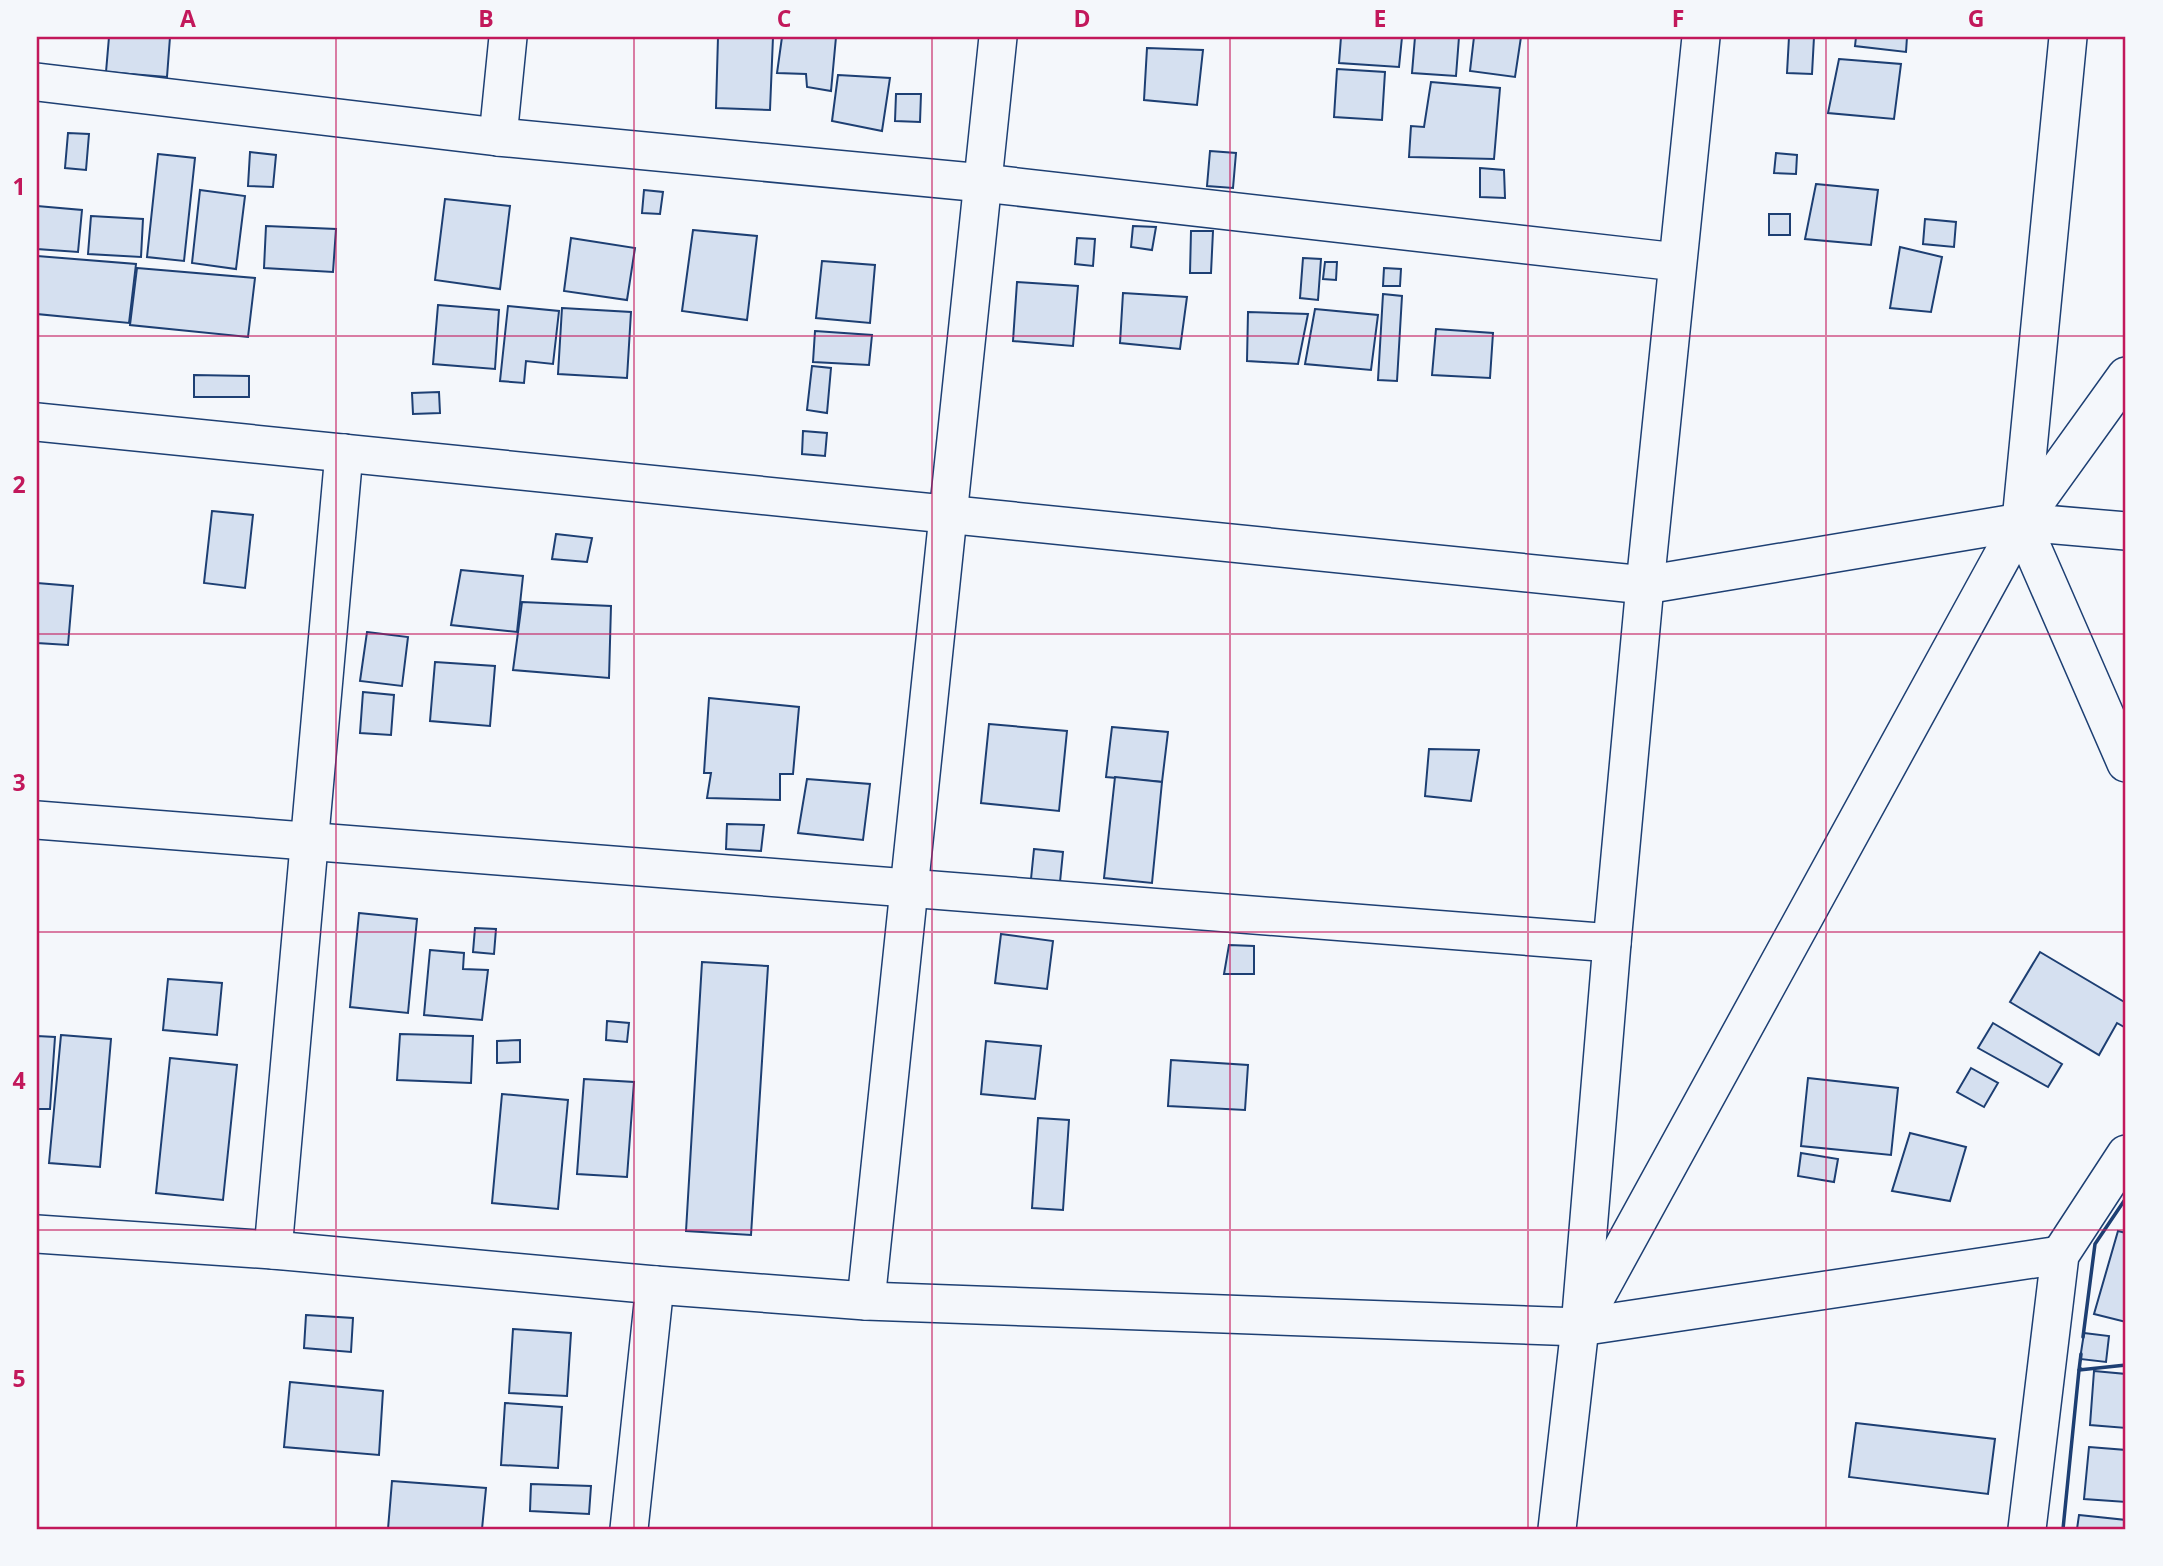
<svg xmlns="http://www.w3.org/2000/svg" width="2163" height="1566" font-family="'Open Sans',sans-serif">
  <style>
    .building { fill: #d5e0f0; stroke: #1d3f73; stroke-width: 2 }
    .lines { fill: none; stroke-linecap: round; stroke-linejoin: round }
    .street-casing { stroke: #1d3f73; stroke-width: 40 }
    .street { stroke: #f4f7fb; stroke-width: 37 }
    .wall { stroke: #1d3f73; stroke-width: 3.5 }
    .grid { fill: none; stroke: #c2185b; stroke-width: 2; stroke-opacity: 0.55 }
    .neatline { fill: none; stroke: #c2185b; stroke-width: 2.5 }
    .grid-label { font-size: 23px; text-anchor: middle; font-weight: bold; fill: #c2185b }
  </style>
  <rect width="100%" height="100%" fill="#f4f7fb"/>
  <g class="building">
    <polygon points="109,37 170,37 167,77 106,72"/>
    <polygon points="718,37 773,37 770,110 716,108"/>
    <polygon points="782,37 836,37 831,91 807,87 806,74 777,73"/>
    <polygon points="1341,37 1402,37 1399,67 1339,63"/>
    <polygon points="1415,37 1459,37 1456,76 1412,73"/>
    <polygon points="1474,37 1521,37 1515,77 1470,71"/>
    <polygon points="1789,37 1814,37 1812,74 1787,73"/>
    <polygon points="1856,37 1907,37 1906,52 1855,46"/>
    <polygon points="1147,48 1203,50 1197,105 1144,100"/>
    <polygon points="1839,59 1901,64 1894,119 1828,113"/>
    <polygon points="1337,69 1385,72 1382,120 1334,117"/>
    <polygon points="838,75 890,78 882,131 832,121"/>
    <polygon points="1431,82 1500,88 1494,159 1409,157 1411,126 1424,127"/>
    <polygon points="896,94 921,94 920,122 895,121"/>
    <polygon points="68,133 89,134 86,170 65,168"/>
    <polygon points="1210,151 1236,153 1233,188 1207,186"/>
    <polygon points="250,152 276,155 273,187 248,186"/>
    <polygon points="1776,153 1797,155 1796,174 1774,173"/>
    <polygon points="158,154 195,158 184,261 147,257"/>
    <polygon points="1480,168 1504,170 1505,198 1480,197"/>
    <polygon points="1816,184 1878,190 1871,245 1805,239"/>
    <polygon points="200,190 245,196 236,269 192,263"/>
    <polygon points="644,190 663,192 660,214 642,213"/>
    <polygon points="445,199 510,206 500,289 435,280"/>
    <polygon points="37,206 82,210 78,252 37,249"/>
    <rect x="1769" y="214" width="21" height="21"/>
    <polygon points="91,216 143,219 141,257 88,254"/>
    <polygon points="1925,219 1956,222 1954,247 1923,244"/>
    <polygon points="266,226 336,229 333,272 264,268"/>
    <polygon points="1133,226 1156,227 1152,250 1131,247"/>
    <polygon points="693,230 757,236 747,320 682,311"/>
    <polygon points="1191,231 1213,231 1211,273 1190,273"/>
    <polygon points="571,238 635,248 627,300 564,291"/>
    <polygon points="1077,238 1095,239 1093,266 1075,264"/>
    <polygon points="1900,247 1942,257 1931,312 1890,308"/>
    <polygon points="37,256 136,264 129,323 37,314"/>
    <polygon points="1303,258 1321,259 1318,300 1300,298"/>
    <polygon points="822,261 875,265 870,323 816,318"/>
    <polygon points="1325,262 1337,262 1336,280 1323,279"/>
    <polygon points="137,268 255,278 248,337 130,325"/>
    <polygon points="1384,268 1401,269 1400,286 1383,286"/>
    <polygon points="1017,282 1078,286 1073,346 1013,341"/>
    <polygon points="1123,293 1187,297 1180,349 1120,343"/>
    <polygon points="1383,294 1402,296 1397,381 1378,380"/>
    <polygon points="438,305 499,310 495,369 433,364"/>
    <polygon points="508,306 559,311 553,364 526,361 524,383 500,381"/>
    <polygon points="562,308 631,312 627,378 558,374"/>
    <polygon points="1315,309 1378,315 1371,370 1305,364"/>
    <polygon points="1248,312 1308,314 1298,364 1247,361"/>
    <polygon points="1436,329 1493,333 1490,378 1432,375"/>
    <polygon points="815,331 872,335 869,365 813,362"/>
    <polygon points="812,366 831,368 827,413 807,410"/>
    <polygon points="194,375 249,376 249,397 194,397"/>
    <polygon points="439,392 440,413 413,414 412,393"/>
    <polygon points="803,431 827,433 825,456 802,454"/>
    <polygon points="212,511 253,515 245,588 204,583"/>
    <polygon points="556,534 592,538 587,562 552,559"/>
    <polygon points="461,570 523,576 517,632 451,625"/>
    <polygon points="37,583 73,586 68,645 37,643"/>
    <polygon points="522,602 611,606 609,678 513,670"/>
    <polygon points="367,632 408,637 402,686 360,681"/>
    <polygon points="435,662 495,666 490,726 430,721"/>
    <polygon points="363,692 394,695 391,735 360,733"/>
    <polygon points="709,698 799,707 793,774 780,774 780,800 707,798 711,773 704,773"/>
    <polygon points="989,724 1067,731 1059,811 981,803"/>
    <polygon points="1112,727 1168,732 1162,782 1106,777"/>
    <polygon points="1429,749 1479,750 1471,801 1425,796"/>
    <polygon points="1115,777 1162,782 1152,883 1104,878"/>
    <polygon points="807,779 870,784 863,840 798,833"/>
    <polygon points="727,824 764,825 761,851 726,849"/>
    <polygon points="1034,849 1063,852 1060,882 1031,879"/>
    <polygon points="359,913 417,919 408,1013 350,1007"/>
    <polygon points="475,928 496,929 494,954 473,952"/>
    <polygon points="1001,934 1053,941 1047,989 995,983"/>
    <polygon points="1229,945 1254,946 1254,974 1224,974"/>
    <polygon points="430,950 464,953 463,969 488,970 482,1020 424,1015"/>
    <polygon points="2040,952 2126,1003 2126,1028 2117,1023 2099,1055 2010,1002"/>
    <polygon points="702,962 768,966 751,1235 686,1231"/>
    <polygon points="168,979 222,983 217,1035 163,1030"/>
    <polygon points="607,1021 629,1023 627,1042 606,1040"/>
    <polygon points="1993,1023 2062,1064 2048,1087 1978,1048"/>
    <polygon points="400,1034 473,1036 471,1083 397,1080"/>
    <polygon points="61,1035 111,1039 100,1167 49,1163"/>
    <polygon points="37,1036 55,1037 50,1109 37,1109"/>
    <polygon points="520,1040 520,1062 497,1063 497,1041"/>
    <polygon points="986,1041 1041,1046 1035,1099 981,1094"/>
    <polygon points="170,1058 237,1065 223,1200 156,1193"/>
    <polygon points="1171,1060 1248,1065 1245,1110 1168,1106"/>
    <polygon points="1971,1068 1998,1083 1984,1107 1957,1092"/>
    <polygon points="1808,1078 1898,1088 1891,1155 1801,1146"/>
    <polygon points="584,1079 634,1082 627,1177 577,1174"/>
    <polygon points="502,1094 568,1100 558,1209 492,1203"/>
    <polygon points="1038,1118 1069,1120 1063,1210 1032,1208"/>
    <polygon points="1910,1133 1966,1147 1950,1201 1892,1191"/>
    <polygon points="1801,1153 1838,1159 1834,1182 1798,1176"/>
    <polygon points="2118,1231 2126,1233 2126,1322 2094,1314"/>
    <polygon points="306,1315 353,1318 351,1352 304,1348"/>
    <polygon points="513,1329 571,1333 567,1396 509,1393"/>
    <polygon points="2084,1333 2109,1336 2106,1362 2080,1359"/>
    <polygon points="2094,1371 2126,1374 2126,1428 2090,1425"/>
    <polygon points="290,1382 383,1391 379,1455 284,1447"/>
    <polygon points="505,1403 562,1407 558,1468 501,1465"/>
    <polygon points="1856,1423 1995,1439 1988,1494 1849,1477"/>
    <polygon points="2089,1447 2126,1450 2126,1502 2084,1499"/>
    <polygon points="392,1481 486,1488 482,1529 388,1529"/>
    <polygon points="531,1484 591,1486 589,1514 530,1511"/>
    <polygon points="2079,1515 2126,1520 2126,1529 2077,1529"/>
  </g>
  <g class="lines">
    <defs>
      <g id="street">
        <polyline points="37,82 498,137 983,183 1677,262"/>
        <polyline points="498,137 508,37"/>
        <polyline points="37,422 1645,585 2021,522 2126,763"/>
        <polyline points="2021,521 2068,37"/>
        <polyline points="2021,522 2126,531"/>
        <polyline points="37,820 1612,943"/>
        <polyline points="37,1234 273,1250 655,1285 866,1301 1580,1327 2060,1255"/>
        <polyline points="273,1250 344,453"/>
        <polyline points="866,1301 998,37"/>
        <polyline points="1586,1315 2021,522 2126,376"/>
        <polyline points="629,1529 655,1285"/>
        <polyline points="1557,1529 1580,1327 1612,943 1645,585 1701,37"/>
        <polyline points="2027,1529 2060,1255 2126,1154"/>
      </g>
    </defs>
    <use href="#street" class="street-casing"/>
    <use href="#street" class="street"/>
    <g class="wall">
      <polyline points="2083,1337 2095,1244 2126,1198"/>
      <polyline points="2081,1354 2079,1370 2126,1365"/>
      <polyline points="2063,1529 2079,1370 2081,1369"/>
    </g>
  </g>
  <path class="grid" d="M336,37V1529M634,37V1529M932,37V1529M1230,37V1529M1528,37V1529M1826,37V1529M37,336H2126M37,634H2126M37,932H2126M37,1230H2126"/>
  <rect width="2163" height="1566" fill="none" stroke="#f4f7fb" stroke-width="77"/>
  <rect x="38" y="38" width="2086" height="1490" class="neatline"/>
  <g class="grid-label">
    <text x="188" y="27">A</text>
    <text x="486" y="27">B</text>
    <text x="784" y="27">C</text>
    <text x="1082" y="27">D</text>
    <text x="1380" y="27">E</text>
    <text x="1678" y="27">F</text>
    <text x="1976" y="27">G</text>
    <text x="19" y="195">1</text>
    <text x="19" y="493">2</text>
    <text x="19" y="791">3</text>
    <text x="19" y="1089">4</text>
    <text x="19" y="1387">5</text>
  </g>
</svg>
